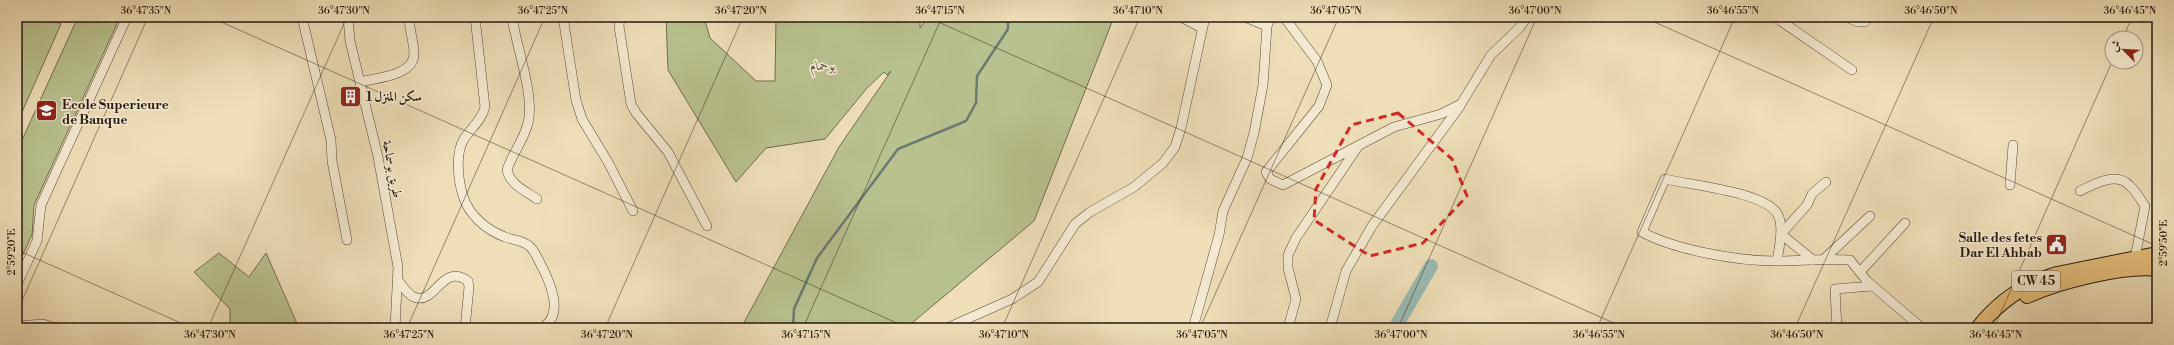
<svg xmlns="http://www.w3.org/2000/svg" width="2174" height="345" font-family="'Libre Bodoni',Amiri,serif">
  <style>
    .green { fill: #b8c28f; stroke: #6f6e4e }
    .lines { fill: none; stroke-linecap: round; stroke-linejoin: round }
    .stream { stroke: #6c7b72; stroke-width: 2.5 }
    .river { stroke: #9abcb4; stroke-width: 14 }
    .minor-casing { stroke: #584a38; stroke-width: 10 }
    .primary-casing { stroke: #26190e; stroke-width: 16 }
    .minor { stroke: #f4ead1; stroke-width: 9 }
    .primary { stroke: #e7c07c; stroke-width: 14 }
    .marked { fill: none; stroke: #d62828; stroke-width: 3; stroke-dasharray: 8 5; stroke-linejoin: round }
    .ticks { fill: none; stroke: #26190e; stroke-width: 1; stroke-opacity: 0.45 }
    .labels { text-anchor: middle; stroke-width: 3.5; stroke-linejoin: round; paint-order: stroke }
    .shield { fill: #f4ead1; stroke: #645848; stroke-width: 1 }
    .shield-label { font-size: 12px; font-weight: bold; fill: #26190e }
    .park-label { font-size: 13px; font-style: italic; fill: #524c35; stroke: #f4ead1 }
    .poi-label { font-size: 13px; font-weight: bold; fill: #26190e; stroke: #f4ead1; text-anchor: start }
    .street-label { font-size: 13px; fill: #26190e; stroke: #f4ead1 }
    .neatline { fill: none; stroke: #26190e; stroke-width: 1.5 }
    .ticks-label { font-size: 10px; text-anchor: middle; fill: #26190e }
  </style>
  <rect width="100%" height="100%" fill="#eedfb8"/>
  <filter id="stains"><feTurbulence type="fractalNoise" baseFrequency=".005" numOctaves="4"/><feColorMatrix values="0 0 0 0 .2 0 0 0 0 .09 0 0 0 0 .02 0 0 0 .5 -.17"/></filter>
  <radialGradient id="worn" r=".72"><stop offset=".6" stop-color="#630" stop-opacity="0"/><stop offset="1" stop-color="#630" stop-opacity=".3"/></radialGradient>
  <g class="green">
    <polygon points="17,17 45,17 61,24 18,121"/>
    <polygon points="78,17 120,17 34,205 32,235 17,267 17,151"/>
    <polygon points="666,17 704,17 710,38 756,81 775,81 776,17 920,17 920,28 928,17 1114,17 1034,221 906,328 741,328 839,147 891,71 887,75 884,72 867,88 825,139 766,148 736,182 668,70"/>
    <polygon points="219,253 249,277 266,253 299,328 230,328 230,309 194,272"/>
  </g>
  <g class="lines">
    <polyline class="stream" points="793,328 794,309 817,258 898,149 966,121 976,103 977,76 1008,29 1008,17"/>
    <polyline class="river" points="1395,328 1431,266"/>
    <defs>
      <g id="minor">
        <polyline points="302,17 331,140 332,161 347,240"/>
        <polyline points="348,17 350,41 378,157 398,267 395,328"/>
        <path d="M475,17L485,107C482,120 471,128 464,139C455,153 458,180 463,196C469,215 486,230 505,237C512,240 521,240 528,245C534,249 538,259 541,265C550,282 565,315 542,328"/>
        <path d="M512,17C516,46 535,96 528,123C524,140 512,154 507,170C510,185 526,191 537,199"/>
        <polyline points="563,17 576,100 582,119 608,162 633,211"/>
        <polyline points="620,17 619,26 631,104 636,113 668,152 707,226"/>
        <polyline points="1181,17 1202,28"/>
        <polyline points="1245,17 1267,26"/>
        <polyline points="1284,17 1317,61 1327,85 1319,106 1266,172 1270,179 1283,185 1394,127 1441,114 1461,104 1491,55 1520,27 1527,17"/>
        <polyline points="1775,17 1852,70"/>
        <polyline points="1846,17 1858,22 1865,22 1867,17"/>
        <path d="M360,82C375,78 414,76 414,54C414,42 409,29 409,17"/>
        <polyline points="2010,185 2013,145"/>
        <path d="M2080,191C2094,184 2116,171 2130,186C2136,191 2140,199 2145,206L2135,258"/>
        <polyline points="1824,259 1870,216"/>
        <polyline points="1813,260 1781,234 1807,205 1812,194 1826,182"/>
        <path d="M1777,261C1779,248 1784,227 1778,215C1767,192 1690,185 1665,179L1642,232C1675,250 1738,261 1776,261C1801,261 1826,258 1850,260L1867,281L1922,328"/>
        <polyline points="1860,272 1905,223"/>
        <path d="M397,279C402,285 409,297 417,298C436,302 443,263 468,281L469,287L465,328"/>
        <polyline points="17,284 37,241 41,205 127,17"/>
        <polyline points="17,326 43,324 56,328"/>
        <polyline points="947,328 1012,299 1038,282 1075,224 1090,212 1134,187 1163,163 1175,147 1181,128 1205,17"/>
        <polyline points="1193,328 1219,235 1223,211 1247,158 1254,133 1263,85 1267,26 1271,17"/>
        <polyline points="1288,328 1296,299 1288,268 1288,255 1296,238 1357,148"/>
        <polyline points="1330,328 1346,271 1372,226 1460,106"/>
        <polyline points="1837,328 1835,289 1872,286"/>
      </g>
      <g id="primary">
        <path d="M2027,296C2058,282 2123,265 2157,269"/>
        <path d="M1978,328C1999,301 2024,284 2057,274L2157,254"/>
      </g>
    </defs>
    <use href="#minor" class="minor-casing"/>
    <use href="#primary" class="primary-casing"/>
    <use href="#minor" class="minor"/>
    <use href="#primary" class="primary"/>
  </g>
  <path class="marked" d="M1398,113L1452,159L1467,196L1423,243L1370,256L1314,220L1316,189L1351,125Z"/>
  <path class="ticks" d="M210,17L908,328M927,17L1625,328M1643,17L2157,246M2123,38L2132,17M17,250L192,328M17,312L148,17M208,328L347,17M407,328L545,17M605,328L743,17M803,328L942,17M1002,328L1140,17M1200,328L1339,17M1398,328L1537,17M1597,328L1735,17M1795,328L1934,17M1994,328L2112,62"/>
  <defs>
    <symbol id="building-square" viewBox="-11 -11 22 22"><rect x="-9" y="-9" width="18" height="18" rx="4" fill="#8f2418" stroke="#f4ead1"/><path d="M-4-6H4V6H1V3H-1V6H-4ZM-2.5-4.3h1.7v1.8h-1.7ZM.8-4.3h1.7v1.8H.8ZM-2.5-1h1.7V.8h-1.7ZM.8-1h1.7V.8H.8Z" fill="#fff"/></symbol>
    <symbol id="university-square" viewBox="-11 -11 22 22"><rect x="-9" y="-9" width="18" height="18" rx="4" fill="#8f2418" stroke="#f4ead1"/><path d="M0-5L7-2L0 1L-7-2ZM-4 1L0 2.5L4 1V4Q0 6-4 4Z" fill="#fff"/></symbol>
    <symbol id="civic-square" viewBox="-11 -11 22 22"><rect x="-9" y="-9" width="18" height="18" rx="4" fill="#8f2418" stroke="#f4ead1"/><path d="M-.6-6.5H3V-4.5H.6V-3L4-1V1h2V6H-6V1h2V-1L-.6-3ZM-1.2 2.5V6h2.4V2.5Z" fill="#fff"/></symbol>
  </defs>
  <g fill-rule="evenodd">
    <use href="#building-square" x="338" y="84" width="25" height="25"/>
    <use href="#university-square" x="34" y="98" width="25" height="25"/>
    <use href="#civic-square" x="2044" y="232" width="25" height="25"/>
  </g>
  <g class="labels">
    <rect class="shield" x="2012" y="271" width="48" height="20" rx="3"/>
    <g class="shield-label">
      <text x="2036" y="285">CW 45</text>
    </g>
    <g class="park-label">
      <text x="823" y="70">بوحمام</text>
    </g>
    <g class="poi-label">
      <text x="366" y="101">سكن المنزل 1</text>
      <text x="62" y="109">Ecole Superieure<tspan x="62" dy="15">de Banque</tspan></text>
      <text x="2042" y="242" text-anchor="end">Salle des fetes<tspan x="2042" dy="15">Dar El Ahbab</tspan></text>
    </g>
    <g class="street-label">
      <text transform="translate(393 169) rotate(79)" y="5">طريق بوسماحة</text>
    </g>
  </g>
  <rect width="2174" height="345" fill="none" stroke="#eedfb8" stroke-width="44"/>
  <g transform="translate(2124 50) rotate(294)"><circle r="19" fill="#f4ead1" stroke="#a29683"/>
  <path d="M0-3L7 15L0 10L-7 15Z" fill="#8f2418"/>
  <text y="-6" font-size="11" font-weight="bold" text-anchor="middle" fill="#26190e">ش</text>
  </g>
  <rect x="22" y="22" width="2130" height="301" class="neatline"/>
  <g class="ticks-label">
    <text x="146" y="14">36°47'35"N</text>
    <text x="344" y="14">36°47'30"N</text>
    <text x="543" y="14">36°47'25"N</text>
    <text x="741" y="14">36°47'20"N</text>
    <text x="940" y="14">36°47'15"N</text>
    <text x="1138" y="14">36°47'10"N</text>
    <text x="1336" y="14">36°47'05"N</text>
    <text x="1535" y="14">36°47'00"N</text>
    <text x="1733" y="14">36°46'55"N</text>
    <text x="1931" y="14">36°46'50"N</text>
    <text x="2130" y="14">36°46'45"N</text>
    <text transform="translate(2163 243) rotate(-90)" y="4">2°59'50"E</text>
    <text transform="translate(11 252) rotate(-90)" y="4">2°59'20"E</text>
    <text x="210" y="338">36°47'30"N</text>
    <text x="409" y="338">36°47'25"N</text>
    <text x="607" y="338">36°47'20"N</text>
    <text x="806" y="338">36°47'15"N</text>
    <text x="1004" y="338">36°47'10"N</text>
    <text x="1202" y="338">36°47'05"N</text>
    <text x="1401" y="338">36°47'00"N</text>
    <text x="1599" y="338">36°46'55"N</text>
    <text x="1797" y="338">36°46'50"N</text>
    <text x="1996" y="338">36°46'45"N</text>
  </g>
  <rect width="100%" height="100%" filter="url(#stains)"/>
  <rect width="100%" height="100%" fill="url(#worn)"/>
</svg>
